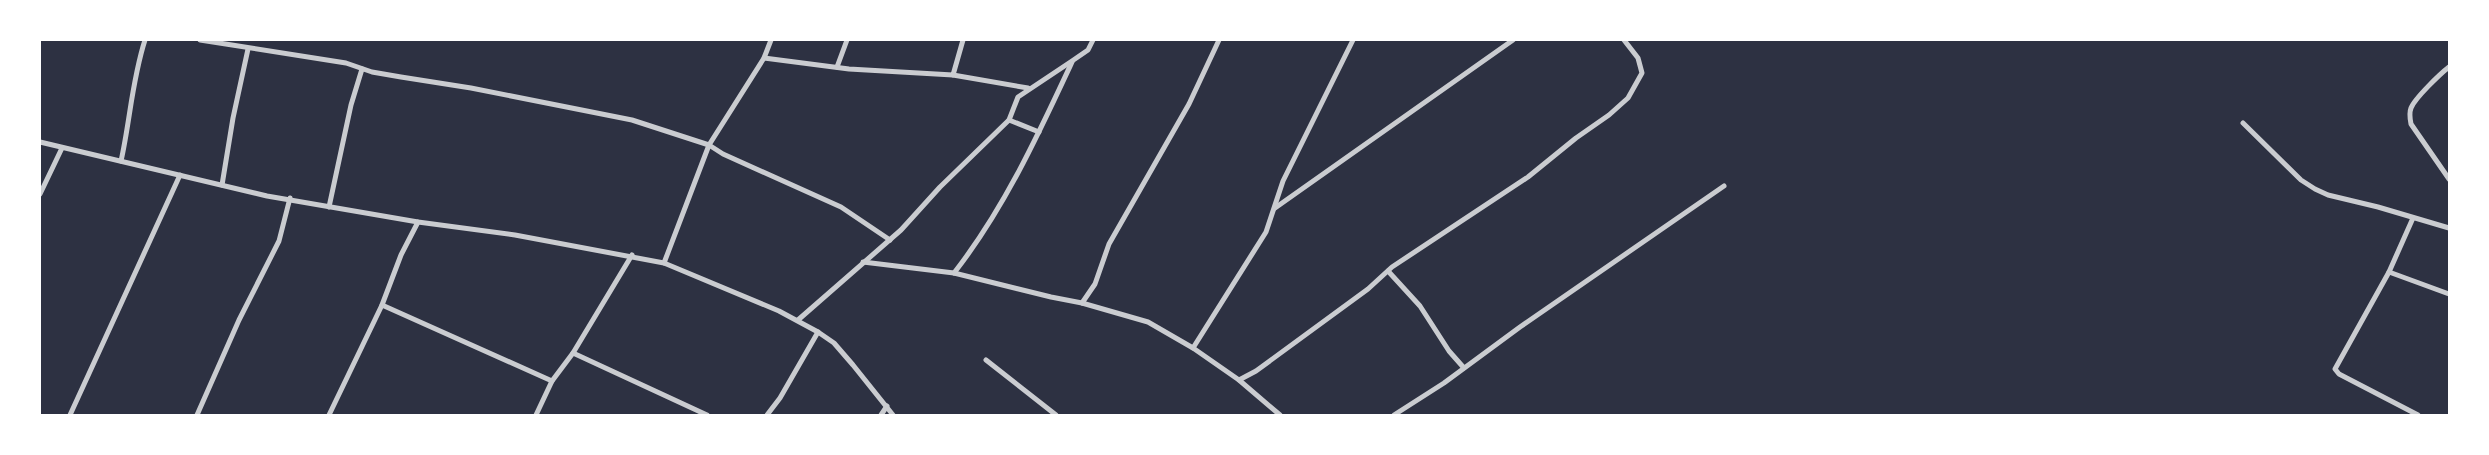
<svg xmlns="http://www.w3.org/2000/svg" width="2489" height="455" font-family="'Exo 2',sans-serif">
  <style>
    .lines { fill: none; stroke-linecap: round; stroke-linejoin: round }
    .minor { stroke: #caccd0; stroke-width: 5 }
  </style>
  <rect width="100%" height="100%" fill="#2d3142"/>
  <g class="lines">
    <g class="minor">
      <polyline points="200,40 346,63 372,72 401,77 471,88 632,120 709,145 723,154 841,207 890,240"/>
      <polyline points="764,58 849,69 953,75 963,40"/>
      <polyline points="837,67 847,40"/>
      <path d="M2449,67C2440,74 2415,98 2411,108C2409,113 2410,119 2411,124L2449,179"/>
      <polyline points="953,75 1028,88"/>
      <polyline points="1009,120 1039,132"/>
      <polyline points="2243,123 2301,180 2315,189 2328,195 2378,207 2449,228"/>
      <polyline points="40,142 267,196 418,222 515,235 664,263 779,311 818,332 834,343 853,365 893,415"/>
      <path d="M121,161C130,121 132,80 145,40"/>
      <polyline points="222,185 233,118 248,49"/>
      <polyline points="40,194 62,148"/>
      <polyline points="329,207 351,105 362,69"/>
      <polyline points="1275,208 1513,40"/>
      <polyline points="2413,218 2389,272 2335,369 2339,374 2418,415"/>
      <polyline points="863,262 954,273 1051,297 1082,303 1148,322 1193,348 1266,232 1283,181 1353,40"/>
      <polyline points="664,263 709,145 764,58 771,40"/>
      <polyline points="1388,271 1420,306 1449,351 1464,368"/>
      <polyline points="2389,272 2449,294"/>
      <path d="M954,273C1004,209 1038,135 1072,62"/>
      <polyline points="1082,303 1095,284 1109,244 1189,104 1219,40"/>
      <polyline points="382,305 552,381"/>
      <polyline points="798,320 901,230 940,187 1009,120 1018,97 1072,61 1088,50 1093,40"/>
      <polyline points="1193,348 1239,380 1256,371 1368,289 1392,267 1528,177 1576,138 1609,115 1628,98 1642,73 1638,58 1624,40"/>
      <polyline points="573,353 707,415"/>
      <polyline points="986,360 1056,415"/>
      <polyline points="1239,380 1280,415"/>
      <polyline points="70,415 180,175"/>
      <polyline points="197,415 239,320 279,241 290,198"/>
      <polyline points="329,415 382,305 401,255 418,222"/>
      <polyline points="536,415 552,381 573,353 632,255"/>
      <polyline points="767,415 780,398 818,332"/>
      <polyline points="881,415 887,406"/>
      <polyline points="1394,415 1444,383 1520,327 1724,186"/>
    </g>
  </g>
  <rect width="2489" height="455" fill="none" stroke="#ffffff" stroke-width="82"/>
</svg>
